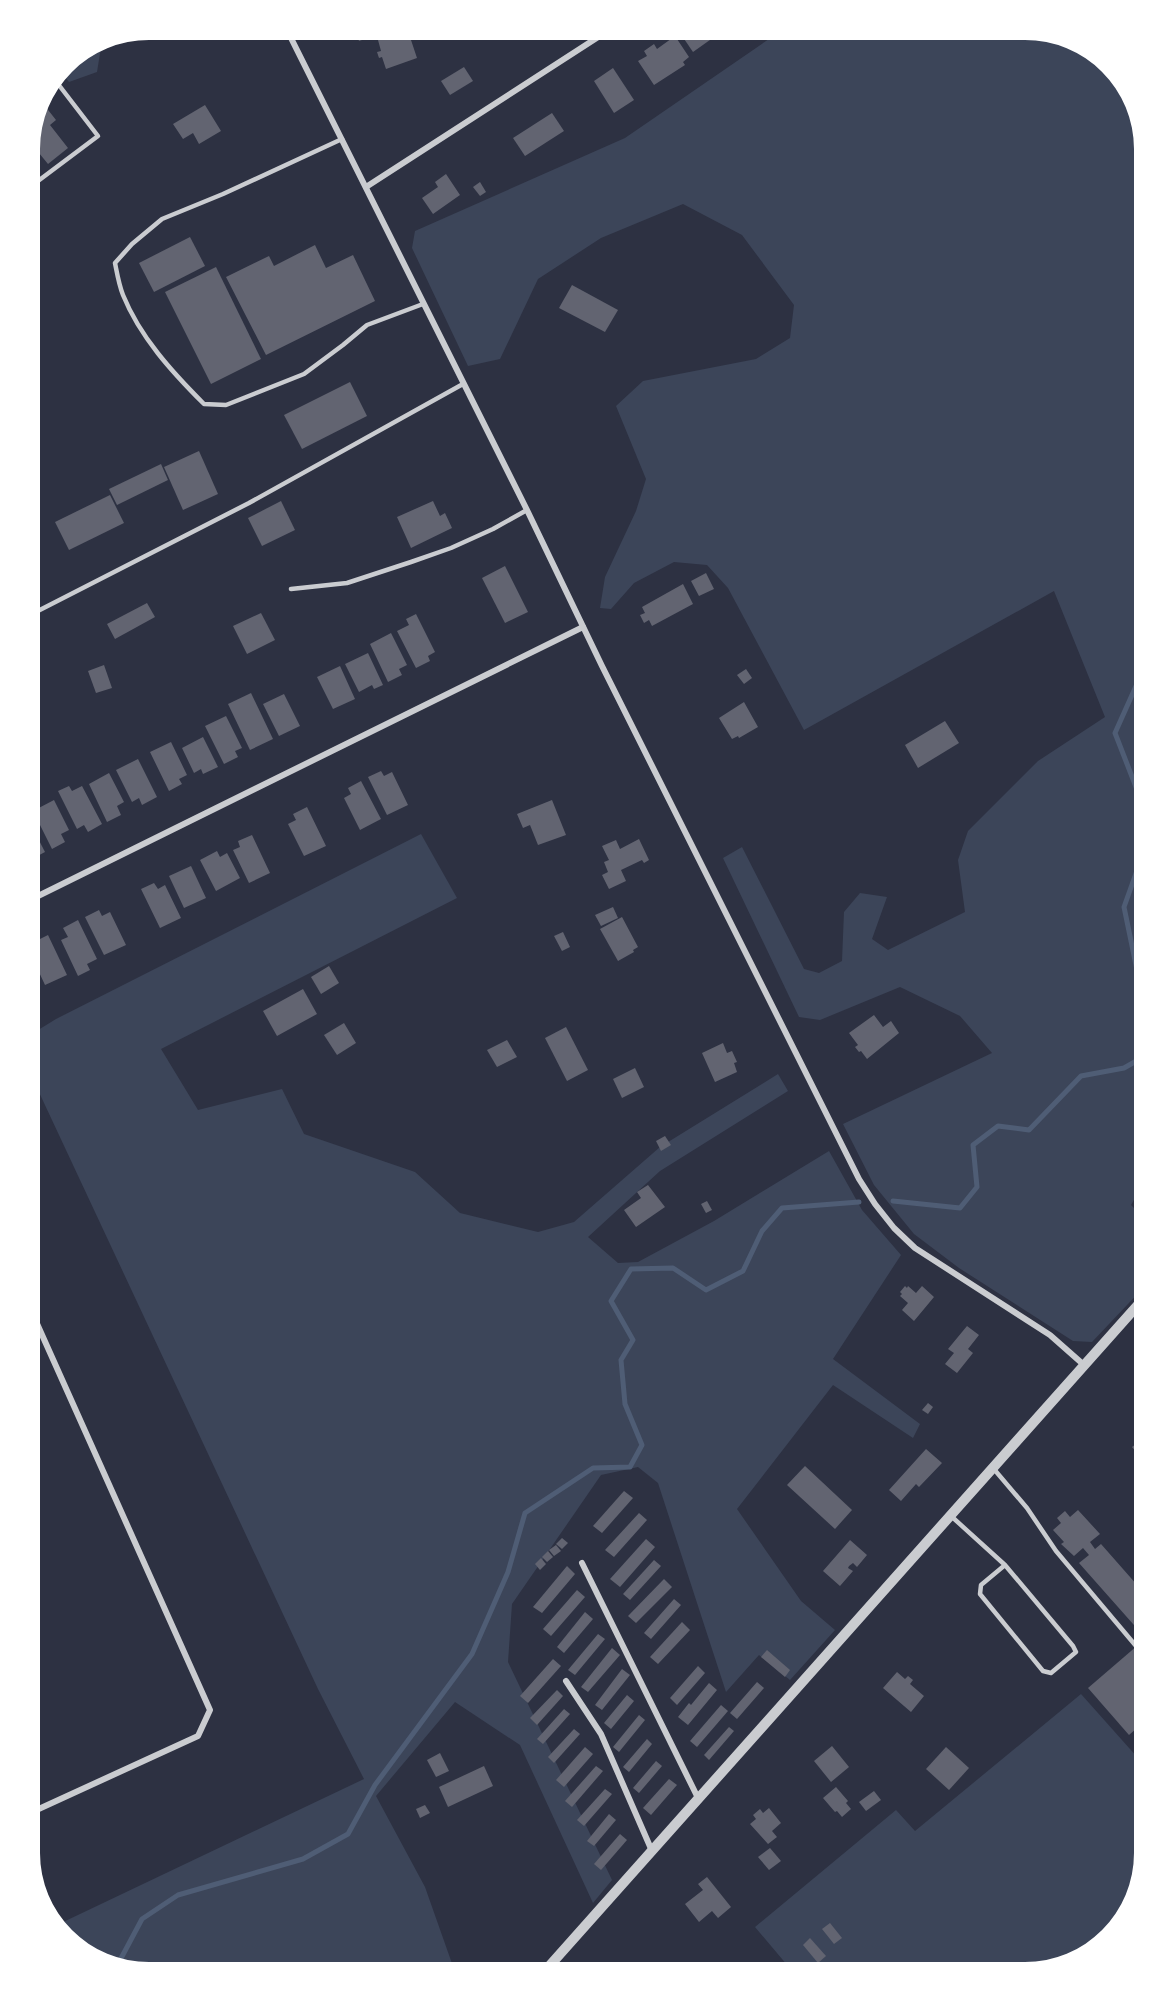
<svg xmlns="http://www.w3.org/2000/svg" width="1175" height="2002" font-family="'Fira Sans',sans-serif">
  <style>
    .green { fill: #3c4559 }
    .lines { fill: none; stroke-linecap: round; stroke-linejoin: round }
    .stream { stroke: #4f5d75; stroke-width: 5 }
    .building { fill: #626471 }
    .service { stroke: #caccd0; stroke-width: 4.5 }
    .minor { stroke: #caccd0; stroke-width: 6 }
    .tertiary { stroke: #caccd0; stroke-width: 10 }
  </style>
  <rect width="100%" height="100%" fill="#2d3142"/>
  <g class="green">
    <polygon points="782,30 1033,30 1092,50 1133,97 1145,150 1145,1181 1131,1205 1145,1219 1145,1286 1092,1342 1073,1341 959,1268 914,1234 874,1185 843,1124 992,1053 960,1016 900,987 820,1020 799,1017 723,858 742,847 804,969 819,973 842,961 844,912 860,893 887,897 872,939 888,950 965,912 958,860 968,831 1038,761 1105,717 1054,591 804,730 728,588 707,565 674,562 634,583 611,609 600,608 605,577 636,511 646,479 616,406 643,381 756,359 790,338 794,305 742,235 683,204 601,238 538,279 500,359 468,366 412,248 415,231 625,138"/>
    <polygon points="102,41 97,72 69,82 61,72 65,65"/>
    <polygon points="421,834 457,898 161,1049 198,1110 282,1089 304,1134 415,1172 460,1213 538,1232 574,1222 660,1147 778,1074 788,1091 660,1171 588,1237 618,1263 638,1262 714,1221 829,1151 862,1210 901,1255 833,1359 920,1424 913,1438 833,1385 737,1509 801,1601 835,1630 790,1680 759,1655 726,1692 658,1483 638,1467 601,1475 512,1604 508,1662 612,1880 593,1903 520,1745 455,1702 376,1796 425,1887 455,1972 142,1972 84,1952 59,1924 364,1779 318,1689 30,1073 30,1035 56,1019"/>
    <polygon points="1081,1694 1138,1758 1145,1752 1145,1852 1125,1918 1078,1960 1025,1972 793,1972 755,1927 896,1810 915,1831"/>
  </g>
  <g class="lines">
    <g class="stream">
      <polyline points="1145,1009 1124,907 1139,865 1143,805 1115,733 1145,666"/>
      <polyline points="893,1201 960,1208 977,1187 973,1145 998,1126 1029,1130 1081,1076 1124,1068 1145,1056"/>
      <polyline points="118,1964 142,1919 178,1895 303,1859 348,1834 375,1785 472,1654 508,1572 525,1513 593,1468 630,1467 642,1445 625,1404 621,1360 633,1340 611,1301 631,1269 673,1268 706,1290 743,1271 762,1231 782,1208 859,1202"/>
    </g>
  </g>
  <g class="building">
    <polygon points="355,30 389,30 389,31 359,41"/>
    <polygon points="678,30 724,30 693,52"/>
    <polygon points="408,31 417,58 386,69 382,57 379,58 377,52 381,51 378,40"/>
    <polygon points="675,36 689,57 683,62 685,65 654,85 638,61 647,56 644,51 654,44 657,49"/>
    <polygon points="464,67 473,81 450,95 441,81"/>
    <polygon points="613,68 634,100 614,113 594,81"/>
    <polygon points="41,101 56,120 50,125 68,148 48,164 30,142"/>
    <polygon points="205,105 221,131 199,144 193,133 183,139 173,124"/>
    <polygon points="552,113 564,131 525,156 513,138"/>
    <polygon points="446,174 460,195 433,214 422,198 438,187 435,182"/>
    <polygon points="480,182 486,192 480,196 473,187"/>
    <polygon points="190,237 205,266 154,292 139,263"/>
    <polygon points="315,245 326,268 353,255 375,301 266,355 226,277 269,256 274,266"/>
    <polygon points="216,267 261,359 211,384 165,292"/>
    <polygon points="572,285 618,310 605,332 559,308"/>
    <polygon points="350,382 367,416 302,449 284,415"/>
    <polygon points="199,451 218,494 183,510 164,467"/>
    <polygon points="161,464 168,480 117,505 109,489"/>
    <polygon points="110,495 124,523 69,550 55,522"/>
    <polygon points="281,501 295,530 262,546 248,518"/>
    <polygon points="433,501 440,516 445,513 452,528 411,548 397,517"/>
    <polygon points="505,566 528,612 505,623 482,578"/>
    <polygon points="706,573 714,589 699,596 691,581"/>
    <polygon points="683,584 693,604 652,626 649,620 644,623 640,615 645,613 642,607"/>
    <polygon points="147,603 155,617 115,639 107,624"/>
    <polygon points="261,613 275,640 247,654 233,626"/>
    <polygon points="416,614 435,652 428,656 430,661 416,668 397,631 409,625 406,619"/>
    <polygon points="391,633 407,665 399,669 402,675 388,682 370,644"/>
    <polygon points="368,653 383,685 374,689 372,685 359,692 345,664"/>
    <polygon points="104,665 112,688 96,693 88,671"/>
    <polygon points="340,666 355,699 333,709 317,677"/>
    <polygon points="746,669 752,678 744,684 737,675"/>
    <polygon points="251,693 273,739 250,750 228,704"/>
    <polygon points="284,694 300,726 279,736 263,704"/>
    <polygon points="744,702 758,727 739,738 738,736 732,739 719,718"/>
    <polygon points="226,716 242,748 235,751 238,757 224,764 205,726"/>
    <polygon points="945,721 959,743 918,768 905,745"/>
    <polygon points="203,737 218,767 203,774 201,769 194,773 182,748"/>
    <polygon points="171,742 187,775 179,779 182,784 169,791 150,752"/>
    <polygon points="138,759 157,797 142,805 139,798 132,802 116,770"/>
    <polygon points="381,771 384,776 392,772 408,805 387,815 368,777"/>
    <polygon points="109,773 124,802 117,806 121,815 107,822 89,784"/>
    <polygon points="361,781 381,819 360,830 344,798 351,794 348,788"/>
    <polygon points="69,786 72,791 82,786 102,824 88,832 84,825 77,829 58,791"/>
    <polygon points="54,800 69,830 61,834 65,842 52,849 33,811"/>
    <polygon points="552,800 566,835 538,845 530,825 523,828 517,814"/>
    <polygon points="307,807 326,846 304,856 288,824 296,820 293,814"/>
    <polygon points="30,823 45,852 30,860"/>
    <polygon points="252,835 270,873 249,883 233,850 240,847 238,841"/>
    <polygon points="639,839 649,860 644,863 642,860 621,870 626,881 609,889 602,875 608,872 604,862 609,860 602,846 616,840 620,849"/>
    <polygon points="217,851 220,857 227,853 240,878 216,891 200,860"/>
    <polygon points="191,866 206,898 184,908 169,876"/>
    <polygon points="154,883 158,889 165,885 181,918 160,928 141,889"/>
    <polygon points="613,907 618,918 601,926 595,915"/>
    <polygon points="99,910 102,916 110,912 126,945 104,955 85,917"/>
    <polygon points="622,917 638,947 633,950 634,952 618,961 600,929"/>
    <polygon points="78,920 97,959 87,964 90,970 78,976 61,940 68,937 63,928"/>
    <polygon points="563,932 570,947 562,951 554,936"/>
    <polygon points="48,935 67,975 45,985 31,955 37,952 32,943"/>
    <polygon points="329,966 339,983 321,994 311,977"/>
    <polygon points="303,989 317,1014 277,1036 263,1011"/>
    <polygon points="874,1015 883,1027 891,1021 899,1033 867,1059 861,1051 859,1052 855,1047 858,1045 849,1033"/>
    <polygon points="344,1023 356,1043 337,1055 324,1035"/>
    <polygon points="566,1027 588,1070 567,1081 545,1038"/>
    <polygon points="507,1040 517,1057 497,1067 487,1050"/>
    <polygon points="723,1043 727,1053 732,1051 737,1062 734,1063 737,1072 715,1082 702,1053"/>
    <polygon points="635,1068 644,1087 622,1098 613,1079"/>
    <polygon points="665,1136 671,1145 661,1151 656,1141"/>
    <polygon points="648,1185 665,1207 636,1227 624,1210 641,1198 637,1192"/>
    <polygon points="707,1201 712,1210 706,1213 701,1204"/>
    <polygon points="905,1286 907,1288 908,1286 916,1293 922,1286 934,1297 914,1321 902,1310 908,1303 900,1296 902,1294 900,1292"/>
    <polygon points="967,1326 979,1335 968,1349 973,1353 957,1373 945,1364 954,1353 948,1349"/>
    <polygon points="928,1403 933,1407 928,1414 922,1410"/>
    <polygon points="1145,1437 1145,1463 1132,1447"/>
    <polygon points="926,1449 942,1463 919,1487 916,1484 901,1501 889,1490"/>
    <polygon points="805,1466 852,1510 835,1529 787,1485"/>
    <polygon points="624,1491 633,1498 602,1533 593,1526"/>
    <polygon points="1078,1510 1100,1534 1090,1542 1095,1549 1101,1544 1145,1594 1145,1636 1142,1632 1141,1633 1079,1563 1089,1555 1083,1548 1074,1556 1061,1544 1064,1542 1053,1530 1061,1523 1057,1518 1065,1511 1070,1517"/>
    <polygon points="639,1513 647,1520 614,1557 605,1550"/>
    <polygon points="562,1538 568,1543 562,1549 556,1544"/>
    <polygon points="646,1539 655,1547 620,1587 610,1579"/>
    <polygon points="850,1540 867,1555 857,1567 853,1563 849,1566 848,1568 853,1571 840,1586 823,1571"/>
    <polygon points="556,1545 561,1551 554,1556 549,1550"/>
    <polygon points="548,1551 553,1557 547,1562 542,1557"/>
    <polygon points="541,1558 546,1564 540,1570 535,1564"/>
    <polygon points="654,1560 661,1566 630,1600 623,1594"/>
    <polygon points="567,1566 575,1574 542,1613 533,1607"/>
    <polygon points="664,1579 672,1587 636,1623 628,1616"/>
    <polygon points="577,1590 585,1597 551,1636 543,1629"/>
    <polygon points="674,1599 681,1605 651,1639 644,1633"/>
    <polygon points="585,1612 593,1619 564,1653 557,1647"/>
    <polygon points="682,1622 690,1630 658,1664 650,1657"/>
    <polygon points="598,1634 605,1639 575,1675 568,1670"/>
    <polygon points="1145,1639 1145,1721 1129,1735 1088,1688"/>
    <polygon points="612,1648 620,1655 588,1692 581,1687"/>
    <polygon points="767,1650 790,1670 785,1677 761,1657"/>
    <polygon points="553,1659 561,1666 528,1703 520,1696"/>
    <polygon points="698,1666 705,1673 677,1705 670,1698"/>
    <polygon points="622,1669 630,1675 602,1710 595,1705"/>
    <polygon points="897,1672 905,1679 908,1676 913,1680 910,1684 924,1696 911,1712 883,1688"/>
    <polygon points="757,1682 764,1688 737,1719 730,1713"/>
    <polygon points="709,1683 717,1690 688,1725 678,1717 689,1703 691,1705"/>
    <polygon points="557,1690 563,1696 537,1725 530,1718"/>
    <polygon points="627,1695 634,1701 611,1729 604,1723"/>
    <polygon points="721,1705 728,1711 697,1747 690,1741"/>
    <polygon points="564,1709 570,1714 543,1744 537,1739"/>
    <polygon points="639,1715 645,1720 619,1752 613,1747"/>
    <polygon points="729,1727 734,1731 709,1760 704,1755"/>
    <polygon points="574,1729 580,1734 554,1763 548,1757"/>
    <polygon points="647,1739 652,1744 629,1772 623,1767"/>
    <polygon points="832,1746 849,1767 831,1782 814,1761"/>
    <polygon points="585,1747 593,1754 564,1787 556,1780"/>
    <polygon points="946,1747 969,1768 949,1790 926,1769"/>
    <polygon points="440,1753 449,1771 436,1777 427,1760"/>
    <polygon points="656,1761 662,1766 639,1793 633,1788"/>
    <polygon points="484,1766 493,1786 448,1807 439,1787"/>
    <polygon points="596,1766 603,1771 572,1807 565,1801"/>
    <polygon points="669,1779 677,1785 651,1815 643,1808"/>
    <polygon points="836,1787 848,1801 846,1803 851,1809 842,1817 837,1811 835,1812 823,1798"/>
    <polygon points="605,1789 612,1794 584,1826 577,1820"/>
    <polygon points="874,1791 881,1800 866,1811 859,1802"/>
    <polygon points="425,1805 430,1813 420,1818 416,1809"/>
    <polygon points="769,1808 781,1823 772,1831 777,1837 768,1844 750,1824 756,1819 753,1815 760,1809 763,1813"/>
    <polygon points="609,1814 616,1820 594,1846 587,1841"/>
    <polygon points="620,1834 627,1840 601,1870 594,1864"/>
    <polygon points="770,1848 781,1861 769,1870 758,1857"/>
    <polygon points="707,1877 731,1907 718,1918 712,1911 699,1922 685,1904 703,1890 698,1884"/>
    <polygon points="830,1923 842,1938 834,1944 822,1929"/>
    <polygon points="810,1938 826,1956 818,1963 803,1945"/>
    <polygon points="861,1964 867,1972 852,1972"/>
  </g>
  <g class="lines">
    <g class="service">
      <path d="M342,139L223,194L162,219L132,244L115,263C117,273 119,285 123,295C140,337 172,372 204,404L226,405L304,374L343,345L367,325L423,304"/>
      <polyline points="30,187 98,136 55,80"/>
      <polyline points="291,589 347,583 411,562 451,548 493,529 527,510"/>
      <polyline points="30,615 249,503 463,384"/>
      <polyline points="993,1468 1027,1508 1056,1551 1136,1646"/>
      <polyline points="951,1516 1005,1565 981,1585 980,1594 1043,1671 1051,1673 1076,1652 1073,1646 1005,1565"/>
    </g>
    <g class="minor">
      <polyline points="287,30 527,510 602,666 859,1179 875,1204 894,1228 915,1248 1050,1335 1084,1365"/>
      <polyline points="366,187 609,30"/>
      <polyline points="30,900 583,627"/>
      <polyline points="582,1563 698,1798"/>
      <polyline points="566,1681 601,1734 652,1851"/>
      <polyline points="30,1813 198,1736 210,1710 30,1308"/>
    </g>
    <polyline class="tertiary" points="544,1972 1145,1297"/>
  </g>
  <path d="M0 0H1175V2002H0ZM149 40H1025A109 109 0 0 1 1134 149V1853A109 109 0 0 1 1025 1962H149A109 109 0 0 1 40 1853V149A109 109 0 0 1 149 40Z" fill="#fff" fill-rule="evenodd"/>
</svg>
